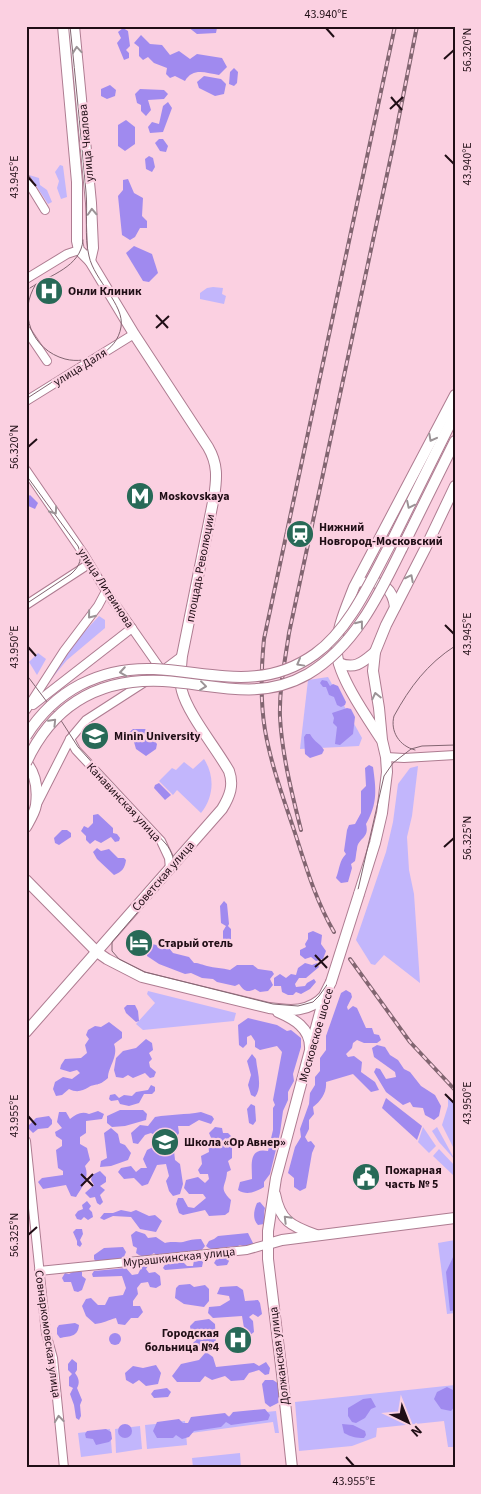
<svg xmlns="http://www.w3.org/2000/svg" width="481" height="1494" font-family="'Source Sans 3',sans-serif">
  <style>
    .green { fill: #c2b6fc }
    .forest { fill: #a08aef }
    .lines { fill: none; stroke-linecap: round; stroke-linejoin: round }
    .minor-casing { stroke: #ae7c91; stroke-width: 10 }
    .major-casing { stroke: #ae7c91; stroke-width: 12 }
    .minor { stroke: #fff; stroke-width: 8 }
    .major { stroke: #fff; stroke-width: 10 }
    .tram { stroke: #826571; stroke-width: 1 }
    .rail-casing { stroke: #826571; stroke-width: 4 }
    .rail { stroke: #fbd0e1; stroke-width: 2; stroke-dasharray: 5.5; stroke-linecap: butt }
    .major-bridge-casing { stroke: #ae7c91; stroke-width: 12; stroke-linecap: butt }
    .major-bridge { stroke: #fff; stroke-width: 10 }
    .oneway { stroke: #9b9396 }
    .ticks { fill: none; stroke: #200e16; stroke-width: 2 }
    .labels { text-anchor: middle; stroke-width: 4.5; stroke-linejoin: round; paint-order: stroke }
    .street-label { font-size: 12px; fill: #200e16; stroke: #fbd0e1 }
    .poi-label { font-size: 12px; font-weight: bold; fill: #200e16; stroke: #fbd0e1; text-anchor: start }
    .neatline { fill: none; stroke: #200e16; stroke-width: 2 }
    .ticks-label { font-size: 12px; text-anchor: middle; fill: #200e16 }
  </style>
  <rect width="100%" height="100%" fill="#fbd0e1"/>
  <g class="green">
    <polygon points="60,165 63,166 67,197 61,199 57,188 59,181 55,172"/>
    <polygon points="29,175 39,178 40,185 47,190 52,202 48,204"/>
    <polygon points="213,287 223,288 222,294 226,296 224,304 200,299 200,293 207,288"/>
    <polygon points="99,616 105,620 105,628 67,660 47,684 74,643"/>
    <polygon points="38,653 46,659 37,675 29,662"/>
    <polygon points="328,677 362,738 359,746 300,749 308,680"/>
    <path d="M204,759C215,776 214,797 201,813L177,790L173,795L159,781L172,768L176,770L184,762L193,769Z"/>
    <polygon points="418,766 412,816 407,837 409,870 414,894 420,983 384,955 375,965 371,964 356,940 386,852 393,822 398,784 410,768"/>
    <polygon points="148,991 236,1013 234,1021 143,1030 136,1024 155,1003 147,994"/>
    <polygon points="448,1097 455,1104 455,1151 442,1125 448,1106"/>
    <polygon points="423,1127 436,1146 429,1153 418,1142"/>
    <polygon points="437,1127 455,1160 439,1142 432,1131"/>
    <polygon points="439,1149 455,1166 453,1175 433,1156"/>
    <polygon points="455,1240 455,1313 447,1314 438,1243"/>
    <polygon points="455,1385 455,1447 448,1447 444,1421 377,1428 376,1437 352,1446 299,1451 295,1402"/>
    <polygon points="276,1411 279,1433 275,1433 273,1422 191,1433 190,1420"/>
    <polygon points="185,1421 187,1445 147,1449 145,1425"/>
    <polygon points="140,1426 142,1449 116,1453 115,1429"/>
    <polygon points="110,1429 112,1453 81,1457 78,1433"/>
    <polygon points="240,1453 241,1467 193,1468 192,1458"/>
  </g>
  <g class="forest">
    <polygon points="172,26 213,26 217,28 216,33 197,34 188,27"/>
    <polygon points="123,28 128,31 130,46 126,50 129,53 129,58 124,60 117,43 121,38 118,32"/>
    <path d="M141,35L150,44L162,45L170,55L179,51L190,59L197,54L222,58L227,67L219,75C206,73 193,67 185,81L175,76L170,78L166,74L167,68L154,63L148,57L143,60L139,56V47L134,43Z"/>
    <polygon points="234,68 238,72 237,83 234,86 229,84 230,72"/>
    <polygon points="204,76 221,79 226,84 224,94 215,96 199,88 197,82"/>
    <polygon points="110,85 116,90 115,96 107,99 101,96 101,89"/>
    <polygon points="140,89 164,90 168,94 164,99 148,100 151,110 146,116 141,111 141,105 137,103 135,94"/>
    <polygon points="168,102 172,108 163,132 150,133 148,127 152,122 159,124 163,106"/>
    <polygon points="126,120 135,127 135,144 125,151 118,146 118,125"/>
    <polygon points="159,139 163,139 168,146 166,152 160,151 155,143"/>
    <polygon points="149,156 153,158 155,167 152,172 146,169 145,159"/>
    <polygon points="128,179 134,193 143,198 142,216 147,221 147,228 140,228 135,237 130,240 122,235 118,196 123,190 123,180"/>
    <polygon points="134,246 152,254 158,273 149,282 143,281 126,253"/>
    <polygon points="30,495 38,503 35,509 26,505 26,498"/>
    <polygon points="322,680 327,681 330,686 333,684 338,686 346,702 345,705 341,707 337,705 334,697 329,695 326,687 323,687 320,683"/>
    <polygon points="347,708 351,709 355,717 353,734 340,745 335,744 337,727 333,723 334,718 332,713"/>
    <polygon points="133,729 145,729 157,744 156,749 146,756 136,749 134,742 128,741 126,735"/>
    <path d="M306,734H310C315,743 320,743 324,750L322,754L310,758L305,754L304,737Z"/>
    <path d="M369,765L373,767C376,789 378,803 366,824C370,839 358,837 357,849C356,853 356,857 355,861L351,864L352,868L348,882L341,883L336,878C340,868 339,861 346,854L344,851L347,830L349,825L355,824L361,813V791L366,786L365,768Z"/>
    <polygon points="159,783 171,795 165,800 154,788 155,785"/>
    <polygon points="98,814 113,828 113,833 117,834 120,838 119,841 115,842 111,837 101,843 95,840 90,844 86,840 86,836 81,831 84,826 88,828 93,823 93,815"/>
    <polygon points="62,830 67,830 71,833 71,837 59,845 55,843 54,838"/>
    <path d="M97,848L101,851L109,849L118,858H124L126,860C125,868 122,872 114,875L97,859L93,852Z"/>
    <polygon points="224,901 227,904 229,924 228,926 231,929 231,942 229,945 223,942 223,931 226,926 221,923 220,906"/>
    <polygon points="313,931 322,935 321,944 326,951 323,959 316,961 311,957 305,959 300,955 300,950 306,947 305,944 308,939 308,933"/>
    <path d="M152,944L169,948L173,953L189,957L194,963C200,963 202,965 207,966C215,968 222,968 230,970L237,965H253L258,969L272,971L274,974L270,979L273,985L268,991L260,992L255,989C247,993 244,991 239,984L235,986L217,982L213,979L202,978L191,973L185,974L159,964L147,956V949Z"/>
    <polygon points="305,963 312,965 317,963 319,967 306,978 299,978 295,984 296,987 305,986 307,983 314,979 316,982 310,989 301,994 296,992 293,995 288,995 282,992 281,986 274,986 274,978 280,974 286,978 291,974 296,975 298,968"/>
    <path d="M346,990L351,993L352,997L347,1007L348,1010L353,1006L357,1008L366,1028H372L374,1034L379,1035L381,1040L377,1043H364L357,1040L353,1043L352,1048L346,1054L348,1057L354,1056L362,1062L361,1072L375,1082L379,1090L371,1092L353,1074L326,1082C327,1092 321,1101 313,1107L314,1114L309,1120V1129L305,1137L308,1142L311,1141L315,1146L312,1153L306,1188L300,1191L294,1187V1178L288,1173L295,1147L301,1137L300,1129L309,1104L310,1093L315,1085V1077L320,1071V1058L326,1050V1036L341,993Z"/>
    <polygon points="127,1005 135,1005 138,1011 139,1021 136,1022 126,1013 124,1008"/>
    <path d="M248,1018L277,1025L287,1031L291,1030L301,1038V1047L293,1074L294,1081L288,1092V1100L283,1111L280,1133L270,1174L264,1182V1187C255,1192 247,1196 238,1190L240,1182L252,1179C252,1166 248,1147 268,1151L273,1130V1108L275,1105L273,1100L282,1052L277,1046L260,1050L255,1047V1041L251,1035L247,1037V1044L243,1048L239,1045L238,1025Z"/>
    <path d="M109,1022L122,1032V1038L114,1044C119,1056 108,1067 108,1078C98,1087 96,1083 89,1087C82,1091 77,1093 69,1089L62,1095L56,1096L53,1089L55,1082L63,1077L72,1079L80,1073L77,1070L70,1072L60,1069L61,1065L65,1059L81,1058L87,1053L85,1045L89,1039L86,1035L88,1030L95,1026L101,1027Z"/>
    <polygon points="146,1039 152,1043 153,1050 149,1053 152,1059 149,1062 150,1067 156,1072 154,1077 150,1078 145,1073 133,1078 128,1075 123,1078 116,1077 114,1070 116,1058 123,1051 136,1048"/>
    <polygon points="377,1045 385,1047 390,1055 398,1060 404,1069 410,1072 421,1086 435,1095 441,1106 439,1116 434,1120 425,1115 423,1108 413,1107 410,1102 403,1105 386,1092 374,1072 376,1068 380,1069 386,1079 396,1077 395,1072 374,1057 372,1048"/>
    <path d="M252,1054L256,1059C257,1071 263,1087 255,1097L251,1095L248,1085L251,1075L247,1061Z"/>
    <polygon points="151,1085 155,1087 155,1091 152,1094 144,1094 139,1103 129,1106 120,1104 118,1100 111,1101 109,1099 110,1095 115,1094 119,1098 124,1095 132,1096 136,1092 148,1090"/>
    <polygon points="386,1098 422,1126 417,1140 382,1108"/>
    <polygon points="251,1104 255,1106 256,1121 253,1125 249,1123 247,1109"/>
    <polygon points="120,1110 143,1110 147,1114 146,1120 125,1126 112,1127 107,1123 107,1116"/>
    <path d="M98,1111L104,1114L102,1119L86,1121V1133L80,1137V1144L87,1148L90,1160L85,1166C90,1178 82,1187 76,1197L71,1196L66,1185L43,1189L38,1182L42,1178L63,1175V1171L58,1168L56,1150L62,1146V1140L56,1136L55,1132L62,1128L57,1122L59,1112H66L70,1119C76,1114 82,1111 89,1114Z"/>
    <path d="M201,1112L212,1116L214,1119L211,1124L199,1120L189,1126H178L179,1133L176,1138L161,1139L151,1133L145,1135L138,1144L133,1143L131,1133L140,1125L148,1126L155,1117C171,1114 185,1115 201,1112Z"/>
    <polygon points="49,1116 52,1120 52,1124 48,1128 38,1129 33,1133 29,1129 29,1125 36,1118"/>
    <path d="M215,1127L222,1128L223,1133H228L232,1137V1158L228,1161L231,1170L227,1172C226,1187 218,1187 231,1200L229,1212L225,1215L209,1216L205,1210L183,1215L179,1213L176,1204L178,1198H183L188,1207L194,1208L206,1198L203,1194H189L184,1188L186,1180L198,1177L205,1183L209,1179L208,1174H200L198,1170L202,1164L201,1156L209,1152L208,1142L212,1140L209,1133Z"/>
    <polygon points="111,1128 118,1134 120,1143 125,1145 131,1153 128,1160 111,1166 100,1167 101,1161 107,1158 104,1133"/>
    <polygon points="157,1145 174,1151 175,1160 180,1164 183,1184 180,1194 173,1196 169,1191 166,1181 169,1176 166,1164 157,1165 148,1184 142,1186 134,1178 124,1179 118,1172 121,1168 131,1166 136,1172 141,1168 147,1168 143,1159 147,1150"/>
    <polygon points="100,1171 106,1177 106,1182 100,1186 105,1190 100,1195 103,1202 100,1205 97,1203 95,1197 90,1198 85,1193 94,1185 91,1180 92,1175"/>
    <polygon points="87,1201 91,1206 89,1209 92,1212 93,1217 88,1220 84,1217 81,1220 77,1219 75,1215 78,1211 83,1209 82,1205"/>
    <path d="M260,1202L265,1208C263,1214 266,1218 264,1224L258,1225C252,1219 254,1210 257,1203Z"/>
    <polygon points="121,1210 131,1212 136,1210 149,1216 155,1215 162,1221 156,1232 140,1229 131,1217 113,1216 104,1220 100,1218 104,1213 113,1213"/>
    <polygon points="76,1229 82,1229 83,1234 80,1240 82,1244 80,1247 77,1245 77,1241 73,1232"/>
    <path d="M136,1231L145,1234L148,1238L156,1237L165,1243C172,1241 177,1243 183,1242C189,1240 194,1239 201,1239L205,1246L201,1251L182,1252L179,1256L159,1258L154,1253C147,1258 143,1258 136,1253L137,1248L133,1246L131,1235Z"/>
    <path d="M248,1233L254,1245L249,1248L240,1245C234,1248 233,1246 227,1247C218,1248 214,1253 206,1246L209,1241L214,1239L218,1236Z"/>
    <polygon points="123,1247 126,1252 123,1259 97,1263 94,1259 94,1255 104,1248"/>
    <polygon points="455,1253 455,1310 450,1311 446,1272"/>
    <polygon points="227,1257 229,1261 227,1265 217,1266 214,1263 217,1258"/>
    <polygon points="200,1259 203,1262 202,1267 165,1270 163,1268 166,1263 183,1262 187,1266 193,1266 194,1260"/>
    <path d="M145,1262L148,1266L146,1269L149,1273L155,1272L160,1276L161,1285L156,1288L150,1287L148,1282L141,1283L137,1288L138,1294L133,1301V1306H140L143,1312L138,1318H131L125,1325L118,1324L116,1318C108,1320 104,1323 95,1324L86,1316L82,1306L86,1299L91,1298L98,1305H105L109,1297L123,1295L126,1288L122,1276L93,1277L92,1274L94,1271L126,1268L132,1275L138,1274L140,1270L138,1267L141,1263Z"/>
    <polygon points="78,1269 82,1272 82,1276 86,1279 82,1290 78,1292 74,1291 71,1282 64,1282 62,1278 65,1273 69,1274"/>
    <polygon points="190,1284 194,1287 205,1285 209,1289 209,1301 204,1307 184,1304 175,1298 176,1288 179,1285"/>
    <polygon points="237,1286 243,1290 245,1301 258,1300 260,1303 262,1314 258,1317 253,1314 249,1317 253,1321 254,1332 249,1336 245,1334 242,1316 213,1318 208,1313 209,1307 220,1306 230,1300 229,1296 217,1294 220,1287"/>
    <polygon points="209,1319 215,1324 216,1344 213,1348 202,1348 196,1353 191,1350 191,1345 197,1339 203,1340 205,1335 201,1332 196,1335 191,1333 190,1326 195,1321"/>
    <path d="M75,1323L79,1325C78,1337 70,1336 60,1338L57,1334V1328L59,1325Z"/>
    <circle cx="115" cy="1339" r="6"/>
    <polygon points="206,1352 213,1357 216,1367 254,1363 259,1366 266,1362 270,1368 269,1374 265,1375 259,1370 249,1373 244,1380 231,1381 225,1376 212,1380 205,1376 200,1382 177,1382 172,1376 181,1364 199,1360"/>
    <path d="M72,1359L77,1363V1370L75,1373C79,1378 80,1383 77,1388L82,1400L80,1405L81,1416L79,1420L76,1418L74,1405L70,1394L73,1388L69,1386V1377L72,1374L68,1370V1364Z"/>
    <polygon points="156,1365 161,1373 158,1384 146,1386 139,1380 133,1384 126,1380 125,1373 133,1366 143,1368"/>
    <polygon points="265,1380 273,1380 279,1384 280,1402 270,1407 265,1403 262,1384"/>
    <polygon points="447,1387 455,1391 455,1406 451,1411 441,1409 434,1399 437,1392"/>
    <polygon points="167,1388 171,1392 168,1397 154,1398 151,1394 154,1390"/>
    <polygon points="371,1398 376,1407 371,1409 365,1418 356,1423 352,1422 348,1416 348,1408 363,1399"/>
    <polygon points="265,1409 270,1415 268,1420 231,1425 226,1422 221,1427 194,1431 189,1437 182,1439 176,1435 173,1438 157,1438 153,1431 157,1422 179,1419 183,1423 188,1423 191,1417 225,1413 229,1417 233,1412"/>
    <path d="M342,1424L353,1425L365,1431L366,1435L364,1438C356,1438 351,1437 344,1433Z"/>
    <circle cx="125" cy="1431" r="7"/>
    <polygon points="106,1429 111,1432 112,1439 109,1442 96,1445 93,1439 86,1438 85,1434 87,1431"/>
  </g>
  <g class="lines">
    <defs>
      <g id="minor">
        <polyline points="26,179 45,210"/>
        <polyline points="26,279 67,254 79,250"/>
        <polyline points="26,330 47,361"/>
        <polyline points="26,401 134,334"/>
        <polyline points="26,470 83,553 106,591 162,671"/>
        <polyline points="26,605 89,564"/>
        <polyline points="33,705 132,628"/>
        <polyline points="26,710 64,651 98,606 106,591"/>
        <polyline points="70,739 76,750 161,841 169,858 170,869"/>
        <polyline points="386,757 404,758 455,755"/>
        <polyline points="37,804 70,739 86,720 162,671 182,656"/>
        <polyline points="26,1141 46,1333 53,1358 64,1468"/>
        <polyline points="39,1271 247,1250 268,1244"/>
      </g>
      <g id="major">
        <polyline points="74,26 91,203 93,248 90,261"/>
        <polyline points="391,543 455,414"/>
        <polyline points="402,548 455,441"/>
        <path d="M364,583C382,579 393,590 395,607"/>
        <path d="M339,663C355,670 363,662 375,652"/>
        <path d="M381,739C368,719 339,678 337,654C335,631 346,608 354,587L455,395"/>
        <path d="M26,762C36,774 38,789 36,805C35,812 30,820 26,827"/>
        <path d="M26,880L97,952L107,959L142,977L269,1008C290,1011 309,1013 325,995"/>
        <polyline points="359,894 375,843 382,813 387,772 386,757 382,740 379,708 373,671 375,652 386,625 425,549 455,486"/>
        <path d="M278,1012C294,1019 310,1028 310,1047"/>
        <path d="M26,1032L222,809C230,796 234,785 229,771C216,748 188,714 182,691C179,680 181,667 182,656L214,497C217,478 218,464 208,447L134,334L90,261L79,250L77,241V182L63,26"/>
        <path d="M275,1194C280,1221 291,1226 316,1235"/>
        <polyline points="268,1244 282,1240 455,1218"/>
        <polyline points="292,1468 282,1374 268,1259 268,1231 276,1178 325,994 331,982"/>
      </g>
    </defs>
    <use href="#minor" class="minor-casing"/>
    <use href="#major" class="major-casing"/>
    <use href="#minor" class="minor"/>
    <use href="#major" class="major"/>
    <g class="tram">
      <path d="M36,284C17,313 32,350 65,359C88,365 117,352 121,327C125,305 94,280 89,256C84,236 88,213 86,192C81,137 76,82 70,26"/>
      <path d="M30,288C50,275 81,267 83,240"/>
      <polyline points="26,399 60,377 74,372 90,360"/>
      <path d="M26,475L78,546C83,558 80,566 71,574L26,604"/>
      <path d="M26,674L62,722L78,747L166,844C172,851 175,861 174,870L112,942V951L119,959L145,972L273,1004L298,1006L313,1002L319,996L329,982L357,894L384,776L393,763L411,749L422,746L455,745"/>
      <path d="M415,750C399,746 390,731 394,716C410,687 427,664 455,646"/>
    </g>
    <defs>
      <g id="rail">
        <path d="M301,830C292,794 282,755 280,717C279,689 285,661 289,633L394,142L417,26"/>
        <path d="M334,932C316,901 306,867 295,833C284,800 271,765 265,730C260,700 261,670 264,639L395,26"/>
        <polyline points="350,959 410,1042 455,1090"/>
      </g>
    </defs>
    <use href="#rail" class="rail-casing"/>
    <use href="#rail" class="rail"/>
    <defs>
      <g id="major-bridge">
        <path d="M26,736C55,690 100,667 154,669C212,672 262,692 315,654C350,629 371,580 391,543"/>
        <path d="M26,763C53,704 99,678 163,681C214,684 259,702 308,674C355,646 379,595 402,548"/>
        <polyline points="331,982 359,894"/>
      </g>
    </defs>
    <use href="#major-bridge" class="major-bridge-casing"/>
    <use href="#major-bridge" class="major-bridge"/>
  </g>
  <defs><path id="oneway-chevron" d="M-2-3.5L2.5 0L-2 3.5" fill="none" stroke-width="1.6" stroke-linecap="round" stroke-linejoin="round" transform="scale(1.25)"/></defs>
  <g class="oneway">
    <use href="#oneway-chevron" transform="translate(77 50) rotate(-95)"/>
    <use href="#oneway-chevron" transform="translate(92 212) rotate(-93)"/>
    <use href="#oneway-chevron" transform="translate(432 438) rotate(118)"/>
    <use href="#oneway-chevron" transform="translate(410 505) rotate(116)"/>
    <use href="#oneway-chevron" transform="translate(54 511) rotate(55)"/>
    <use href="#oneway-chevron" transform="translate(410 578) rotate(-63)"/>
    <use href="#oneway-chevron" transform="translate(91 615) rotate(129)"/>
    <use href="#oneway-chevron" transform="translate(360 624) rotate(-52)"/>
    <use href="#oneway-chevron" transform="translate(300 663) rotate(151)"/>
    <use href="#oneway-chevron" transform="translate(123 672) rotate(171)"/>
    <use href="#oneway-chevron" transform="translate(203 686) rotate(7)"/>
    <use href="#oneway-chevron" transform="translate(376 696) rotate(-103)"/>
    <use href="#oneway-chevron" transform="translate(53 722) rotate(-46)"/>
    <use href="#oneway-chevron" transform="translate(287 1219) rotate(-135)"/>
    <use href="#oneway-chevron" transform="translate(59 1419) rotate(-96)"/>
  </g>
  <path class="ticks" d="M326,28L334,37M444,59L454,50M391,97L402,110M390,109L403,97M445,155L454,164M28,177L36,186M156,315L168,328M156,328L169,316M28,447L37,439M445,625L454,634M28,647L36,656M444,847L454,838M315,955L327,968M315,967L328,956M445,1094L454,1103M28,1116L36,1125M81,1174L93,1186M81,1186L93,1174M28,1235L37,1227M346,1457L354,1466"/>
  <defs>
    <symbol id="hospital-disc" viewBox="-11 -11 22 22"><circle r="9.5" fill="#286957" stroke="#fbd0e1"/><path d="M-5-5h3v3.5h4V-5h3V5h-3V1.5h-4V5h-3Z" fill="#fff"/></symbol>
    <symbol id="metro-disc" viewBox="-11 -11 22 22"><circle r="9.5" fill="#286957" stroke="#fbd0e1"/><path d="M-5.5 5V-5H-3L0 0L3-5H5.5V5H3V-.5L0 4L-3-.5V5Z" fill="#fff"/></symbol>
    <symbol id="station-disc" viewBox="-11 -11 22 22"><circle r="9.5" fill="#286957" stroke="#fbd0e1"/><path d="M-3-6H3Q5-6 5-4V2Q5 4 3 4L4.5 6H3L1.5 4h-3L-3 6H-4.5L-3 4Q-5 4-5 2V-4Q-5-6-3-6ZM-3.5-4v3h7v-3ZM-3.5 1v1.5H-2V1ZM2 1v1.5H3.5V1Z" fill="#fff"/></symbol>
    <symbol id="university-disc" viewBox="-11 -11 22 22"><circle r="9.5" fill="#286957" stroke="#fbd0e1"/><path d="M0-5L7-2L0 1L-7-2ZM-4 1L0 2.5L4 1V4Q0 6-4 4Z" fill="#fff"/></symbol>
    <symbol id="hotel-disc" viewBox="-11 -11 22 22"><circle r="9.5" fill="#286957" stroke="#fbd0e1"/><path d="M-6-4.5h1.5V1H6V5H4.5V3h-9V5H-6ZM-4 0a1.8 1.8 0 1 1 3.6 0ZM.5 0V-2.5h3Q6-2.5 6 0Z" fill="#fff"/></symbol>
    <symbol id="school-disc" viewBox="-11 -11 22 22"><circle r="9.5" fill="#286957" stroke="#fbd0e1"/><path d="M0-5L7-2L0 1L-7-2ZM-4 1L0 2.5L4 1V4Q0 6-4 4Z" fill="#fff"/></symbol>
    <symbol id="civic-disc" viewBox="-11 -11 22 22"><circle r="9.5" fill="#286957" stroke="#fbd0e1"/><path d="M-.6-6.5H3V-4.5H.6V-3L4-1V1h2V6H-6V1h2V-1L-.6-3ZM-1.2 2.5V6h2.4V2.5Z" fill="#fff"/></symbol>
  </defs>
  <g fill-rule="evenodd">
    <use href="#hospital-disc" x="33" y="275" width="32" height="32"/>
    <use href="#metro-disc" x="124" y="480" width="32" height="32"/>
    <use href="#station-disc" x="284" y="518" width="32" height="32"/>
    <use href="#university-disc" x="79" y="720" width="32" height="32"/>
    <use href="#hotel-disc" x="123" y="927" width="32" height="32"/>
    <use href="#school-disc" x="149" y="1126" width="32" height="32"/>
    <use href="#civic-disc" x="350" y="1161" width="32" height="32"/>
    <use href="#hospital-disc" x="222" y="1324" width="32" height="32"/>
  </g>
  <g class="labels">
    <g class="street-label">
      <text transform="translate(86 143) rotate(-95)" y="4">улица Чкалова</text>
      <text transform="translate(80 367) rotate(-32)" y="4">улица Даля</text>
      <text transform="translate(200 568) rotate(-79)" y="4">площадь Революции</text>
      <text transform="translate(106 588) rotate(57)" y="4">улица Литвинова</text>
      <text transform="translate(124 802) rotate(47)" y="4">Канавинская улица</text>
      <text transform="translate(163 876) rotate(-49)" y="4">Советская улица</text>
      <text transform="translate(316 1035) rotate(-74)" y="4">Московское шоссе</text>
      <text transform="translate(179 1257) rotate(-6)" y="4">Мурашкинская улица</text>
      <text transform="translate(48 1334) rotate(82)" y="4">Совнаркомовская улица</text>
      <text transform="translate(279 1356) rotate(-97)" y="4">Должанская улица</text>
    </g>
    <g class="poi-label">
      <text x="68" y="295">Онли Клиник</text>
      <text x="159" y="500">Moskovskaya</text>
      <text x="319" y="531">Нижний<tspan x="319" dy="14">Новгород-Московский</tspan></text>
      <text x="114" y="740">Minin University</text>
      <text x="158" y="947">Старый отель</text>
      <text x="184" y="1146">Школа «Ор Авнер»</text>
      <text x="385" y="1174">Пожарная<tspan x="385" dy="14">часть № 5</tspan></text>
      <text x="219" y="1337" text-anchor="end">Городская<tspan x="219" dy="14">больница №4</tspan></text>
    </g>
  </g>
  <rect width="481" height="1494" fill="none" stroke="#fbd0e1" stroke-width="55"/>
  <g transform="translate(408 1422) rotate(137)" stroke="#fbd0e1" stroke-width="4" paint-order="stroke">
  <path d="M0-4L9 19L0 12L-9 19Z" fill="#200e16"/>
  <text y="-8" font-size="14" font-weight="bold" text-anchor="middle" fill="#200e16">N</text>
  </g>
  <rect x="28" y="28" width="426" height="1438" class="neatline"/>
  <g class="ticks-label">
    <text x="326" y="18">43.940°E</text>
    <text transform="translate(467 50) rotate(-90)" y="4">56.320°N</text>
    <text transform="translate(467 164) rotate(-90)" y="4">43.940°E</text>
    <text transform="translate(14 177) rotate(-90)" y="4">43.945°E</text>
    <text transform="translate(14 447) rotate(-90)" y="4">56.320°N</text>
    <text transform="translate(467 634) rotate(-90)" y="4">43.945°E</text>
    <text transform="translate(14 647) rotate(-90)" y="4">43.950°E</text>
    <text transform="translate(467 838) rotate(-90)" y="4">56.325°N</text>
    <text transform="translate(467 1103) rotate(-90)" y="4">43.950°E</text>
    <text transform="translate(14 1116) rotate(-90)" y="4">43.955°E</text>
    <text transform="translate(14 1235) rotate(-90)" y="4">56.325°N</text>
    <text x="354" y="1485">43.955°E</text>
  </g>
</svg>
